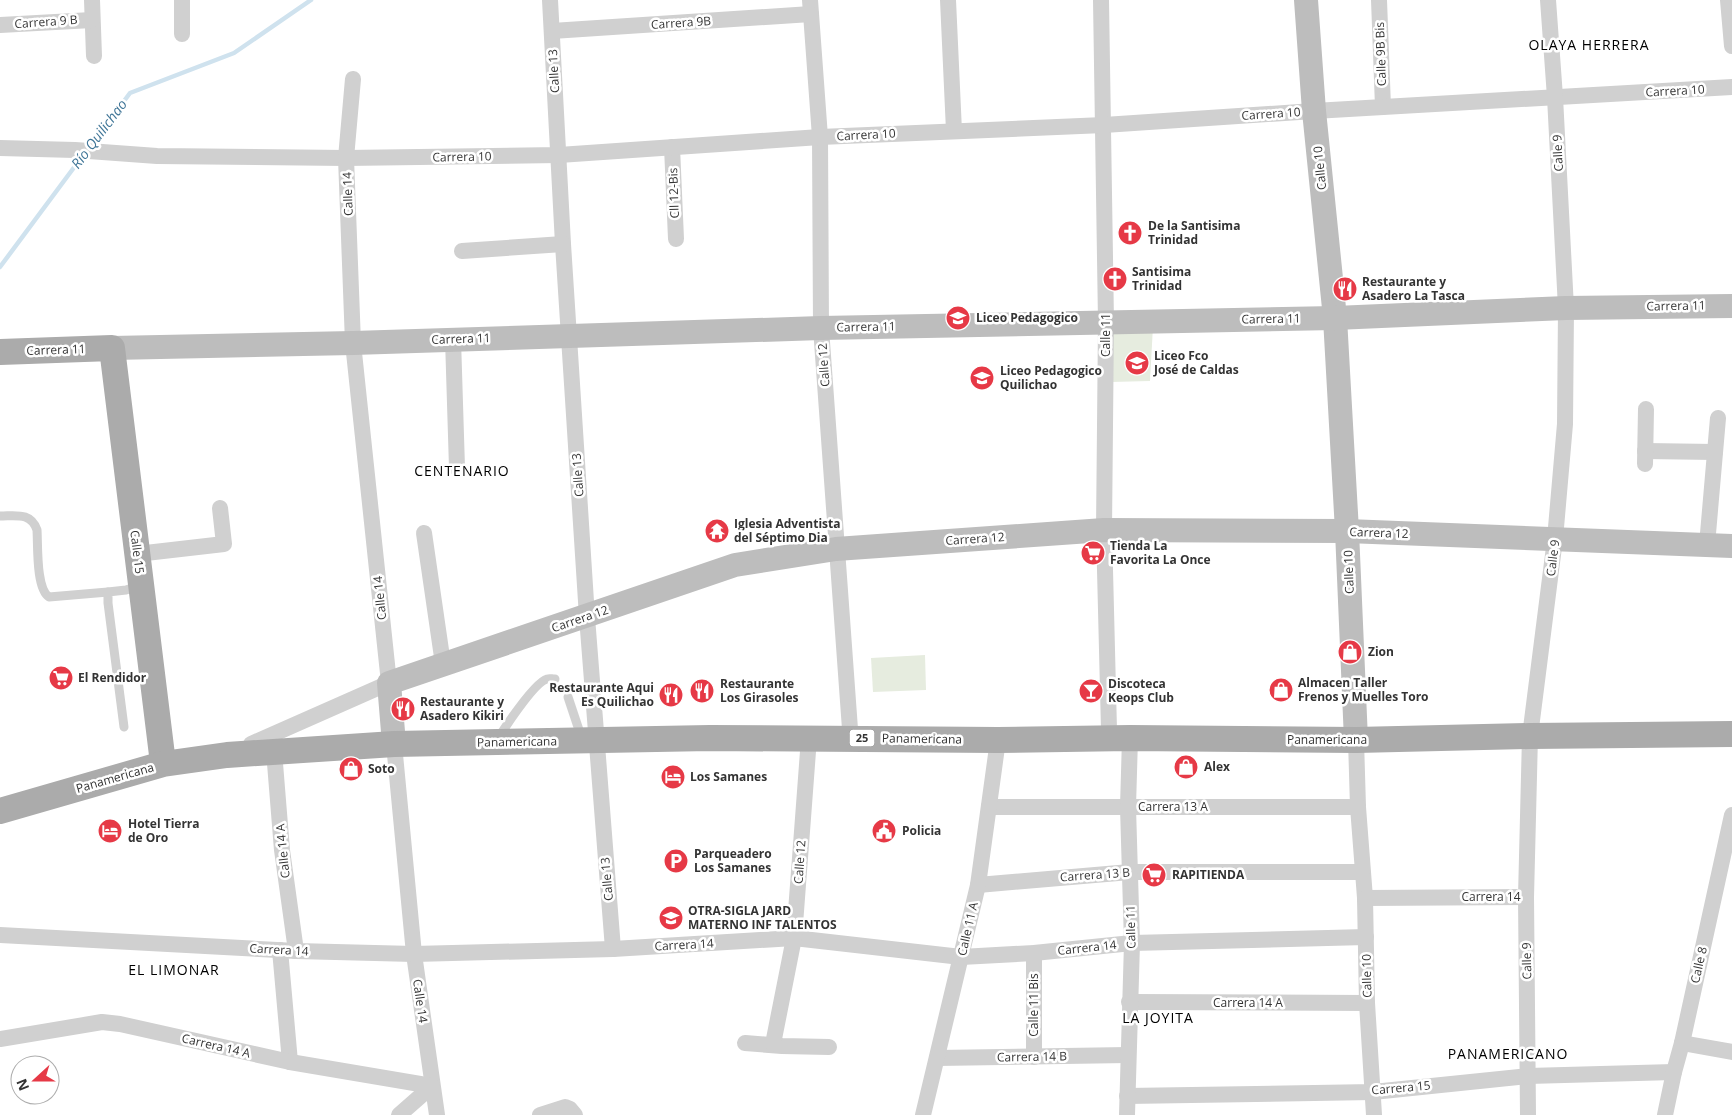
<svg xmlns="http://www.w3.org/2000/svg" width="1732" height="1115" font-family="'Open Sans',sans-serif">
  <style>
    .green { fill: #e6ecdf }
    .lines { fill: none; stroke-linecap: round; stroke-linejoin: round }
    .stream { stroke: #cfe2ee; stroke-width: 4.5 }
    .lane { stroke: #d0d0d0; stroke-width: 9 }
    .street { stroke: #d0d0d0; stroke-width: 16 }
    .secondary { stroke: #bdbdbd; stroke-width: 24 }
    .primary { stroke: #ababab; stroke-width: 26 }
    .labels { text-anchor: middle; stroke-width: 5; stroke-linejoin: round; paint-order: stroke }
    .shield { fill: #fff; stroke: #707070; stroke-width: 1 }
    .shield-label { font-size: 11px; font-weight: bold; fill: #333 }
    .street-label { font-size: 12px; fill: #333; stroke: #fff }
    .poi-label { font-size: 12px; font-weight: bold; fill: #333; stroke: #fff; text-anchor: start }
    .neighbourhood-label { font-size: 14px; letter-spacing: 1px; fill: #000; stroke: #fff }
    .water-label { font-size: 14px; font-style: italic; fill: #3f7597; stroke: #fff }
  </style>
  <rect width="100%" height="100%" fill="#fff"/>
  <g class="green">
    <polygon points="1110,325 1153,326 1150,381 1111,382"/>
    <polygon points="925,655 926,690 873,692 871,658"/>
  </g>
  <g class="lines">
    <g class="stream">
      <polyline points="89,148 130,93 234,53 311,0"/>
      <polyline points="0,267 84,154"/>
    </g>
    <g class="lane">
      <path d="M0,516C16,516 31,512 37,530C38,546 36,589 49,597L108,592"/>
      <polyline points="568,697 580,733"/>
      <polyline points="124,727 108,603 108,592 126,590 138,586"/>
      <path d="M500,735C508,723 535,682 547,679C548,678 552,679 555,679"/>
    </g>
    <g class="street">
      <polyline points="92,0 94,56"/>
      <polyline points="550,0 563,244 587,617 613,949"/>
      <polyline points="810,0 820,137 821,328 850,729"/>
      <polyline points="948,0 954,131"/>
      <polyline points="1101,0 1106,322 1104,530 1109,730"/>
      <polyline points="1379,0 1383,107"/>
      <polyline points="1728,0 1732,46"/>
      <polyline points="0,25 92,20"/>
      <polyline points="552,31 811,14"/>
      <polyline points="182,34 182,0"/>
      <polyline points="672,147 676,239"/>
      <polyline points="0,148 75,150 157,156 346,158 559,155 820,137 1104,125 1314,111 1732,87"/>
      <polyline points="462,251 563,244"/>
      <polyline points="453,339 457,468"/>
      <polyline points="1645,451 1715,452"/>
      <polyline points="1645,464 1646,409"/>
      <polyline points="424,533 443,664"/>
      <polyline points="1707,545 1718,418"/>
      <polyline points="137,554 224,544 220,508"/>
      <polyline points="1356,740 1358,807 1365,898 1367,1003 1374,1115"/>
      <polyline points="251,744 389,683 353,343 346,158 353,79"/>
      <polyline points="394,744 414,954 437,1115"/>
      <polyline points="274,751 282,850 296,951"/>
      <polyline points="989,807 1358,807"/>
      <polyline points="978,885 1130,872 1362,872"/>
      <polyline points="1365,898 1526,897"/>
      <polyline points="0,935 296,951 414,954 613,949 794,938 961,957 1034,953 1132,943 1366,937"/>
      <polyline points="280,950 290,1062"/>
      <polyline points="1129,1002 1367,1003"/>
      <polyline points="0,1039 102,1022 120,1024 290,1062 432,1086"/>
      <polyline points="745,1043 782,1046 829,1047"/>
      <polyline points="1682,1043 1732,1052"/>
      <polyline points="773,1044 794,938 809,738"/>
      <polyline points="1034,1057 1034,953"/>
      <polyline points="937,1058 1128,1055"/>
      <polyline points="1127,1096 1373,1092 1528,1076 1674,1072"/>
      <polyline points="399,1115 432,1086"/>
      <polyline points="540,1115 565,1107 570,1109 575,1115"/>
      <polyline points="923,1115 978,885 998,740"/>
      <polyline points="1127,1115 1132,943 1128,807 1130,738"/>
      <polyline points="1528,1115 1526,897 1530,736 1555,539 1565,424 1566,308 1555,97 1548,0"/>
      <polyline points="1665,1115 1674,1072 1682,1043 1732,815"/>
    </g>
    <g class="secondary">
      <polyline points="1306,0 1314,111 1335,318 1347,531 1356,740"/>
      <polyline points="112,348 353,343 821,328 1335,318 1566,308 1732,306"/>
      <polyline points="394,744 389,683 735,565 836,549 1104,530 1347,531 1732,546"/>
    </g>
    <g class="primary">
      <polyline points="0,352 112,348 162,755"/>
      <polyline points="0,811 163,764 227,755 394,744 710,738 998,740 1130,738 1356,740 1530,736 1732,734"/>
    </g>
  </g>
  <defs>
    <symbol id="church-disc" viewBox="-11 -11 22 22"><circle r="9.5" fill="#e63946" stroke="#fff"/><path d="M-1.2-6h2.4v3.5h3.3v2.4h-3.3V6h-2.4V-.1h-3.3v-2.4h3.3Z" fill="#fff"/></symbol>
    <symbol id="restaurant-disc" viewBox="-11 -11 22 22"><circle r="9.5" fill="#e63946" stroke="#fff"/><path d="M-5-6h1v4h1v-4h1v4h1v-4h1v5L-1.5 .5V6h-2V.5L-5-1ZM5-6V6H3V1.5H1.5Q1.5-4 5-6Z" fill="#fff"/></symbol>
    <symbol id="school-disc" viewBox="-11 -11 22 22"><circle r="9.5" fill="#e63946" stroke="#fff"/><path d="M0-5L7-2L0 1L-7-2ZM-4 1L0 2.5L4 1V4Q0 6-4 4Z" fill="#fff"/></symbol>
    <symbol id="temple-disc" viewBox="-11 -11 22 22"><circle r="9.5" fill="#e63946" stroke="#fff"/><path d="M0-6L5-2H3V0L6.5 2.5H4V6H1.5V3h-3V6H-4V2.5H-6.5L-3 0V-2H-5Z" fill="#fff"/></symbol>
    <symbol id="supermarket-disc" viewBox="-11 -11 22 22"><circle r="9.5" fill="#e63946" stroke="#fff"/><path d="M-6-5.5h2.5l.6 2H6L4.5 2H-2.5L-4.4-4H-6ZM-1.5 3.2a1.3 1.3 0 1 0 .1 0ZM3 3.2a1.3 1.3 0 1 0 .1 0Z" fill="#fff"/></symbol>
    <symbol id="shop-disc" viewBox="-11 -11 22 22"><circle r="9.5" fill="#e63946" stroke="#fff"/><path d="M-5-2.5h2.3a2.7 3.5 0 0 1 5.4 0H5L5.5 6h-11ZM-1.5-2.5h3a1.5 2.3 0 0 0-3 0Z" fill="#fff"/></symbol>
    <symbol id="bar-disc" viewBox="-11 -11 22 22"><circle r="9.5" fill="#e63946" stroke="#fff"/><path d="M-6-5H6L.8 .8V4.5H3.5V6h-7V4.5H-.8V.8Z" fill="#fff"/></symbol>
    <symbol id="hotel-disc" viewBox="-11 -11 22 22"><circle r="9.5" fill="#e63946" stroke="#fff"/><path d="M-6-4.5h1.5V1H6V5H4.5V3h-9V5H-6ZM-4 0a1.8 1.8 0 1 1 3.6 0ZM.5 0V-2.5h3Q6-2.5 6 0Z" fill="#fff"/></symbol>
    <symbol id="civic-disc" viewBox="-11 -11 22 22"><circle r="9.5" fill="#e63946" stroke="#fff"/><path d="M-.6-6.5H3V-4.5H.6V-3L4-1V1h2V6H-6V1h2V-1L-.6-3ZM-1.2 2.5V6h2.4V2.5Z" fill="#fff"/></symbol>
    <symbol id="parking-disc" viewBox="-11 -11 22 22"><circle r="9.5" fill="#e63946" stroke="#fff"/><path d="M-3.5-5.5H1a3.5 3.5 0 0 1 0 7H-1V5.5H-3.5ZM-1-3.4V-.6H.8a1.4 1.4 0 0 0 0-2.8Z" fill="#fff"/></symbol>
  </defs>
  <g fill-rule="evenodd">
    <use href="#church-disc" x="1116" y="219" width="28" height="28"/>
    <use href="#church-disc" x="1101" y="265" width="28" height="28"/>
    <use href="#restaurant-disc" x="1331" y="275" width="28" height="28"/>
    <use href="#school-disc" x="944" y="304" width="28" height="28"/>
    <use href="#school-disc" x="1123" y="349" width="28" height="28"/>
    <use href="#school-disc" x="968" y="364" width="28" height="28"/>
    <use href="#temple-disc" x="703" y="517" width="28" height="28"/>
    <use href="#supermarket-disc" x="1079" y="539" width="28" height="28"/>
    <use href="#shop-disc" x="1336" y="638" width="28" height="28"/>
    <use href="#supermarket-disc" x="47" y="664" width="28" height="28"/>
    <use href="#shop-disc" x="1267" y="676" width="28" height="28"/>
    <use href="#restaurant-disc" x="688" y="677" width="28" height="28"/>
    <use href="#bar-disc" x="1077" y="677" width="28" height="28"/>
    <use href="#restaurant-disc" x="657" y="681" width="28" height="28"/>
    <use href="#restaurant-disc" x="389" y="695" width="28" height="28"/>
    <use href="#shop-disc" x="1172" y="753" width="28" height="28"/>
    <use href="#shop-disc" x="337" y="755" width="28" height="28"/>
    <use href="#hotel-disc" x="659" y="763" width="28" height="28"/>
    <use href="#hotel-disc" x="96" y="817" width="28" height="28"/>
    <use href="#civic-disc" x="870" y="817" width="28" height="28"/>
    <use href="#parking-disc" x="662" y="847" width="28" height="28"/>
    <use href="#supermarket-disc" x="1140" y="861" width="28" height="28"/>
    <use href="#school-disc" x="657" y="904" width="28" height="28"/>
  </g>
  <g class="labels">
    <rect class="shield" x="849.5" y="729.5" width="25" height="17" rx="4"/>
    <g class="shield-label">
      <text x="862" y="742">25</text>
    </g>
    <g class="street-label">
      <text transform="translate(46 22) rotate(-4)" y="4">Carrera 9 B</text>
      <text transform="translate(681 23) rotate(-4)" y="4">Carrera 9B</text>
      <text transform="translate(1381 54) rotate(-92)" y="4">Calle 9B Bis</text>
      <text transform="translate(554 71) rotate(-93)" y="4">Calle 13</text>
      <text transform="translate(1675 91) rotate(-3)" y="4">Carrera 10</text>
      <text transform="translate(1271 114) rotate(-4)" y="4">Carrera 10</text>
      <text transform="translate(866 135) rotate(-3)" y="4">Carrera 10</text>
      <text transform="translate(1558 153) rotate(-93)" y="4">Calle 9</text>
      <text transform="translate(462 157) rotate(-1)" y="4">Carrera 10</text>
      <text transform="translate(1320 168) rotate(-96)" y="4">Calle 10</text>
      <text transform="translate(674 193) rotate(-92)" y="4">Cll 12-Bis</text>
      <text transform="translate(348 194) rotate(-92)" y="4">Calle 14</text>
      <text transform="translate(1676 306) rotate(-1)" y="4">Carrera 11</text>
      <text transform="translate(1271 319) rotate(-1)" y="4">Carrera 11</text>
      <text transform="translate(866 327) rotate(-1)" y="4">Carrera 11</text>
      <text transform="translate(1106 335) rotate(-90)" y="4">Calle 11</text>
      <text transform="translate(461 339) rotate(-2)" y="4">Carrera 11</text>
      <text transform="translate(56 350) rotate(-2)" y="4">Carrera 11</text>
      <text transform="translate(824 365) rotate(-94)" y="4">Calle 12</text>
      <text transform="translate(578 475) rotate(-94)" y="4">Calle 13</text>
      <text transform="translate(1379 533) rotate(2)" y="4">Carrera 12</text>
      <text transform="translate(975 539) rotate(-4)" y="4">Carrera 12</text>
      <text transform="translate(137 552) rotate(83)" y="4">Calle 15</text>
      <text transform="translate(1553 558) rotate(-83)" y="4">Calle 9</text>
      <text transform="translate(1349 572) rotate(-92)" y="4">Calle 10</text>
      <text transform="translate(380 598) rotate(-96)" y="4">Calle 14</text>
      <text transform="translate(580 619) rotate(-19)" y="4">Carrera 12</text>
      <text transform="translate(922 739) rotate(1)" y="4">Panamericana</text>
      <text x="1327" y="744">Panamericana</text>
      <text transform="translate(517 742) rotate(-1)" y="4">Panamericana</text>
      <text transform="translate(115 778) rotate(-16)" y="4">Panamericana</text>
      <text x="1173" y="811">Carrera 13 A</text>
      <text transform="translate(283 851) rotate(-96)" y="4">Calle 14 A</text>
      <text transform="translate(800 862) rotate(-86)" y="4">Calle 12</text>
      <text transform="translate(1095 875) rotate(-4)" y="4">Carrera 13 B</text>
      <text transform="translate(607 879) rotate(-95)" y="4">Calle 13</text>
      <text x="1491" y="901">Carrera 14</text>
      <text transform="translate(1131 927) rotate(-91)" y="4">Calle 11</text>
      <text transform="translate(968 929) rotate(-77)" y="4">Calle 11 A</text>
      <text transform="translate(684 945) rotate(-3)" y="4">Carrera 14</text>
      <text transform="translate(1087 948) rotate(-6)" y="4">Carrera 14</text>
      <text transform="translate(279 950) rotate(3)" y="4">Carrera 14</text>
      <text transform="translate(1527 961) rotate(-91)" y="4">Calle 9</text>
      <text transform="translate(1699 965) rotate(-77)" y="4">Calle 8</text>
      <text transform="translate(1367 976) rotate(-91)" y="4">Calle 10</text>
      <text transform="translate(420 1001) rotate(82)" y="4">Calle 14</text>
      <text x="1248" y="1007">Carrera 14 A</text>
      <text transform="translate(1034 1005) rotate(-90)" y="4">Calle 11 Bis</text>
      <text transform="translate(216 1046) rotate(13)" y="4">Carrera 14 A</text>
      <text transform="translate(1032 1057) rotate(-1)" y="4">Carrera 14 B</text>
      <text transform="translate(1401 1088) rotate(-5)" y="4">Carrera 15</text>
    </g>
    <g class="poi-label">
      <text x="1148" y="230">De la Santisima<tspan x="1148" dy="14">Trinidad</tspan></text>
      <text x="1132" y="276">Santisima<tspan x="1132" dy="14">Trinidad</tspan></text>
      <text x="1362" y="286">Restaurante y<tspan x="1362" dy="14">Asadero La Tasca</tspan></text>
      <text x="976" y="322">Liceo Pedagogico</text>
      <text x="1154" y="360">Liceo Fco<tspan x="1154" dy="14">José de Caldas</tspan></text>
      <text x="1000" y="375">Liceo Pedagogico<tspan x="1000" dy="14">Quilichao</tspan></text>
      <text x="734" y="528">Iglesia Adventista<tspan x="734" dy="14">del Séptimo Dia</tspan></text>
      <text x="1110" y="550">Tienda La<tspan x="1110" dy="14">Favorita La Once</tspan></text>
      <text x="1368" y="656">Zion</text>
      <text x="78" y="682">El Rendidor</text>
      <text x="1298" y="687">Almacen Taller<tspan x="1298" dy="14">Frenos y Muelles Toro</tspan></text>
      <text x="720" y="688">Restaurante<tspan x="720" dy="14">Los Girasoles</tspan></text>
      <text x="1108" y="688">Discoteca<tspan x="1108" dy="14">Keops Club</tspan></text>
      <text x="654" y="692" text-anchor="end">Restaurante Aqui<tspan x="654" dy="14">Es Quilichao</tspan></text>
      <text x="420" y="706">Restaurante y<tspan x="420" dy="14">Asadero Kikiri</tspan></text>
      <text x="1204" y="771">Alex</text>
      <text x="368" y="773">Soto</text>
      <text x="690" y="781">Los Samanes</text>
      <text x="128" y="828">Hotel Tierra<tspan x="128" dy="14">de Oro</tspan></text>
      <text x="902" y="835">Policia</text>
      <text x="694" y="858">Parqueadero<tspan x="694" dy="14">Los Samanes</tspan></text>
      <text x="1172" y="879">RAPITIENDA</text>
      <text x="688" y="915">OTRA-SIGLA JARD<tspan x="688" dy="14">MATERNO INF TALENTOS</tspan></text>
    </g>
    <g class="neighbourhood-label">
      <text x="1589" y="50">OLAYA HERRERA</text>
      <text x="462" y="476">CENTENARIO</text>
      <text x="174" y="975">EL LIMONAR</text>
      <text x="1158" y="1023">LA JOYITA</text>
      <text x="1508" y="1059">PANAMERICANO</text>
    </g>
    <g class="water-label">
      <text transform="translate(99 134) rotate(-53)" y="5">Río Quilichao</text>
    </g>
  </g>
  <g transform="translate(35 1080) rotate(249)"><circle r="24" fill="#ffffff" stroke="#adadad"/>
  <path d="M0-4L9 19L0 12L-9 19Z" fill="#e63946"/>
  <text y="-8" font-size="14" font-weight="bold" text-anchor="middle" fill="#333333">N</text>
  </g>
</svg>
